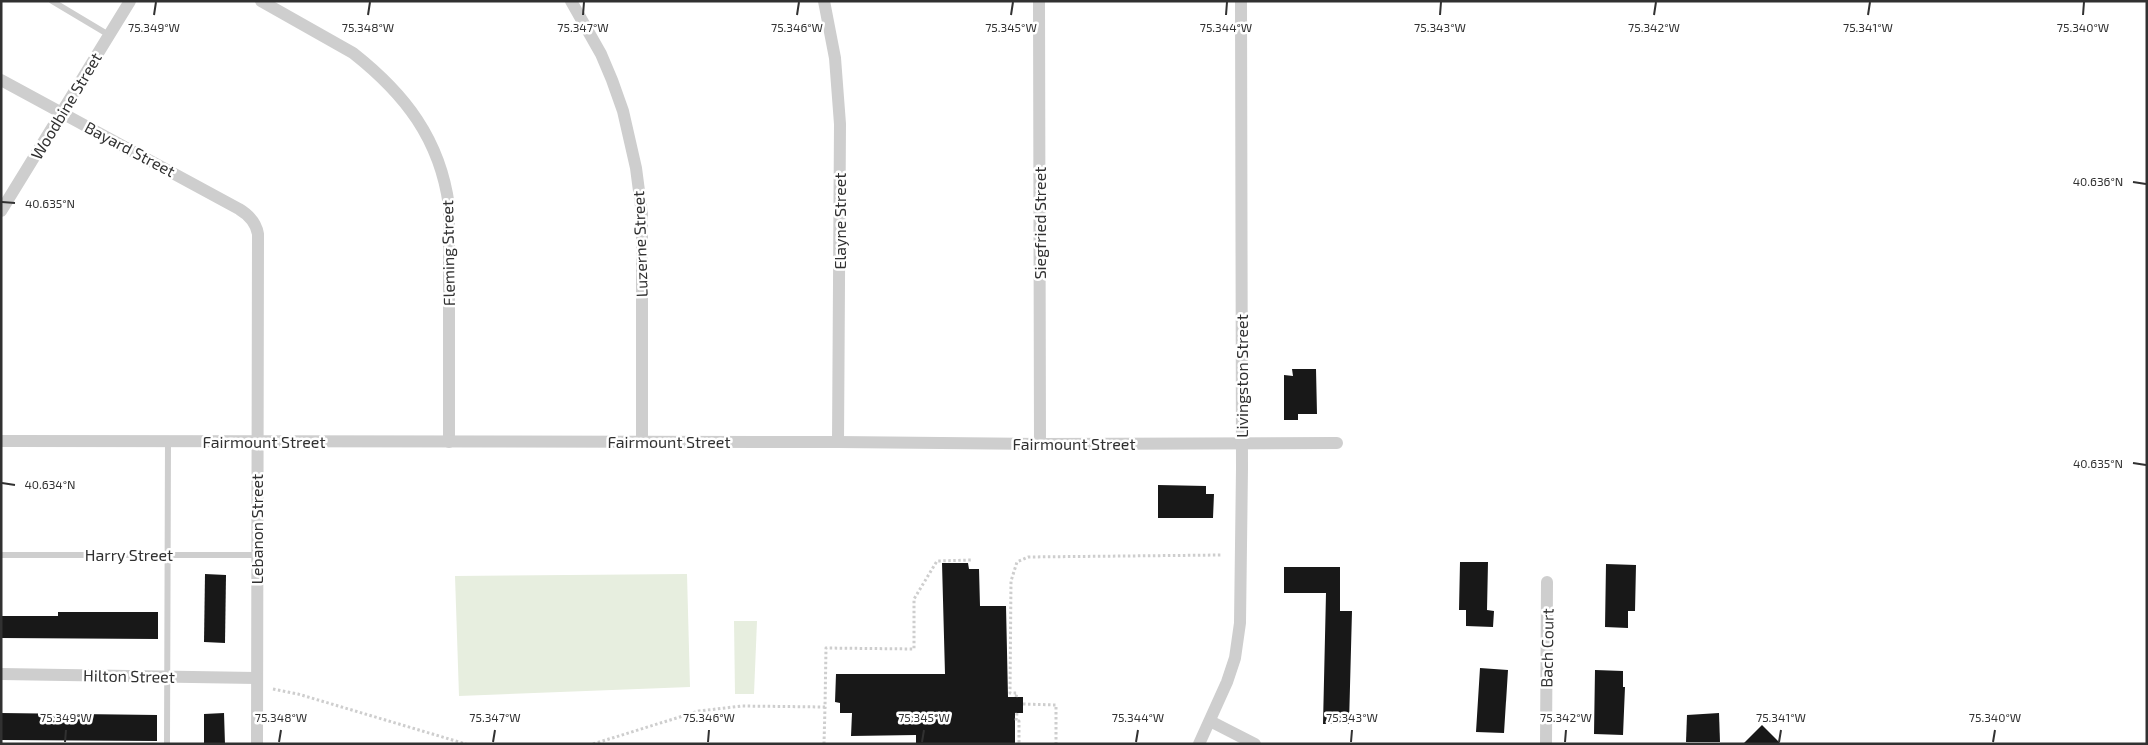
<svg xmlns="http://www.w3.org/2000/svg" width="2148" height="745" font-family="'Exo 2',sans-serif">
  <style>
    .green { fill: #e7eedf }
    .building { fill: #181818 }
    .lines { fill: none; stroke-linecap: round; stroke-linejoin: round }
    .path { stroke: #cecece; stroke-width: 3; stroke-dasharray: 2.5 2.5; stroke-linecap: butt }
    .service { stroke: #cecece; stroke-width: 6 }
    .minor { stroke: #cecece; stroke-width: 12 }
    .ticks { fill: none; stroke: #313131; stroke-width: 2 }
    .labels { text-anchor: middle; stroke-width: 5; stroke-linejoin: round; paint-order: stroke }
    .street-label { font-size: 16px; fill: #313131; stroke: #fff }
    .ticks-label { font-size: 12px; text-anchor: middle; fill: #313131; stroke: #fff; stroke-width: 5; stroke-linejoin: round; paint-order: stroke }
  </style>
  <rect width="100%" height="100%" fill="#fff"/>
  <g class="green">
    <polygon points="687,574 690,687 459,696 455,576"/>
    <polygon points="734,621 757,621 754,694 735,694"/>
  </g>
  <g class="building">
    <polygon points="1292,369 1316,369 1317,414 1298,414 1298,420 1284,420 1284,375 1293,376"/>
    <polygon points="1158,485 1206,486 1206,494 1214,494 1213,518 1158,518"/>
    <polygon points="1460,562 1488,562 1487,610 1494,611 1493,627 1466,626 1466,610 1459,610"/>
    <polygon points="942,563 968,563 969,569 979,569 980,606 1006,606 1008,697 1023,697 1023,713 1015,713 1015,744 916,744 916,735 851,736 852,713 840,713 840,703 835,702 836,674 945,674"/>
    <polygon points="1606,564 1636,565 1635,611 1628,611 1628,628 1605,627"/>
    <polygon points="1284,567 1340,567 1340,611 1352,611 1349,724 1323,724 1326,593 1284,593"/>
    <polygon points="205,574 226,575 225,643 204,642"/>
    <polygon points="58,612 158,612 158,639 1,638 1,616 58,616"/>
    <polygon points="1480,668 1508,670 1504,733 1476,732"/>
    <polygon points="1595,670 1623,671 1623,687 1625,687 1623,735 1594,734"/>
    <polygon points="1,713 157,715 157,741 1,740"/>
    <polygon points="224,713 225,744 204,744 204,714"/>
    <polygon points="1719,713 1720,742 1686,742 1687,715"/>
    <polygon points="1762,725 1781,744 1743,744"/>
  </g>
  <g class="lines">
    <g class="path">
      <polyline points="273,689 298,694 466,744"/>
      <polyline points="1016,697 1017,693 1010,693 1011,581 1017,562 1028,557 1222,555"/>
      <polyline points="1023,704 1056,705 1056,744"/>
      <polyline points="1017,713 1016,721 1019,721 1019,744"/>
      <polyline points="593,744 699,711 742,706 825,707 826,648 914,649 914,599 937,561 971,560"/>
      <polyline points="824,744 825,707"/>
    </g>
    <g class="service">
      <polyline points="52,1 109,35"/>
      <polyline points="1,555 257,555"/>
      <polyline points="167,744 168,442"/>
    </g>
    <g class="minor">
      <path d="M261,1L353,53C405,94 440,139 449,206V442"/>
      <polyline points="571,1 601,54 612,80 623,111 636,168 642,214 642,441"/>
      <polyline points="824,1 835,58 840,124 838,442"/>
      <polyline points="1039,1 1040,444"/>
      <path d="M1,80L239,209C249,215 256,222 258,234L257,744"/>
      <polyline points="1,211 130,1"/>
      <polyline points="1,441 838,442 1040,444 1337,443"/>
      <polyline points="1,674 257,678"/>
      <polyline points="1210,721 1255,744"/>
      <polyline points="1199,744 1227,682 1235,658 1240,623 1242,468 1241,1"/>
      <polyline points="1546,744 1547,582"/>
    </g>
  </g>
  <path class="ticks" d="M154,15L156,2M368,15L370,2M583,15L584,2M797,15L799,2M1011,15L1013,2M1226,15L1227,2M1440,15L1441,2M1654,15L1656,2M1868,15L1870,2M2083,15L2084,2M2133,182L2146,184M2,202L15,203M2133,463L2146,465M2,483L15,485M65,742L66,730M279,742L281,730M493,742L495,730M708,742L709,730M922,742L924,730M1136,742L1138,730M1351,742L1352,730M1565,742L1566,730M1779,742L1781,730M1993,742L1995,730"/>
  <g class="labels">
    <g class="street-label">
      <text transform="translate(66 106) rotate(-59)" y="6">Woodbine Street</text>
      <text transform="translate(130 149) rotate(28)" y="6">Bayard Street</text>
      <text transform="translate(840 221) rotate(-90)" y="6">Elayne Street</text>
      <text transform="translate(1040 223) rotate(-90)" y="6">Siegfried Street</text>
      <text transform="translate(640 244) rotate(-92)" y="6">Luzerne Street</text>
      <text transform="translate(448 253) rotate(-91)" y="6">Fleming Street</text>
      <text transform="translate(1242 376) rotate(-90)" y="6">Livingston Street</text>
      <text x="264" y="448">Fairmount Street</text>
      <text x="669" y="448">Fairmount Street</text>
      <text x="1074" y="450">Fairmount Street</text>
      <text transform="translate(257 529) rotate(-90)" y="6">Lebanon Street</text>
      <text x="129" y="561">Harry Street</text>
      <text transform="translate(1547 648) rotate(-89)" y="6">Bach Court</text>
      <text transform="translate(129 676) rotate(1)" y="6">Hilton Street</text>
    </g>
  </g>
  <g class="ticks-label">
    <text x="154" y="32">75.349°W</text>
    <text x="368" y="32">75.348°W</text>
    <text x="583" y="32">75.347°W</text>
    <text x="797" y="32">75.346°W</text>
    <text x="1011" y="32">75.345°W</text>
    <text x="1226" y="32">75.344°W</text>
    <text x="1440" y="32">75.343°W</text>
    <text x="1654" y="32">75.342°W</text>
    <text x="1868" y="32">75.341°W</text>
    <text x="2083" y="32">75.340°W</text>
    <text x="2098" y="186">40.636°N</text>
    <text x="50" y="208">40.635°N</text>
    <text x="2098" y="468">40.635°N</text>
    <text x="50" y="489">40.634°N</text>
    <text x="66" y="722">75.349°W</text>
    <text x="281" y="722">75.348°W</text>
    <text x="495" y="722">75.347°W</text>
    <text x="709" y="722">75.346°W</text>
    <text x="924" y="722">75.345°W</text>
    <text x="1138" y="722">75.344°W</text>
    <text x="1352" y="722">75.343°W</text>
    <text x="1566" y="722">75.342°W</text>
    <text x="1781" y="722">75.341°W</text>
    <text x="1995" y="722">75.340°W</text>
  </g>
  <rect width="2148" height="745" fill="none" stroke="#313131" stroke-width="5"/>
</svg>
